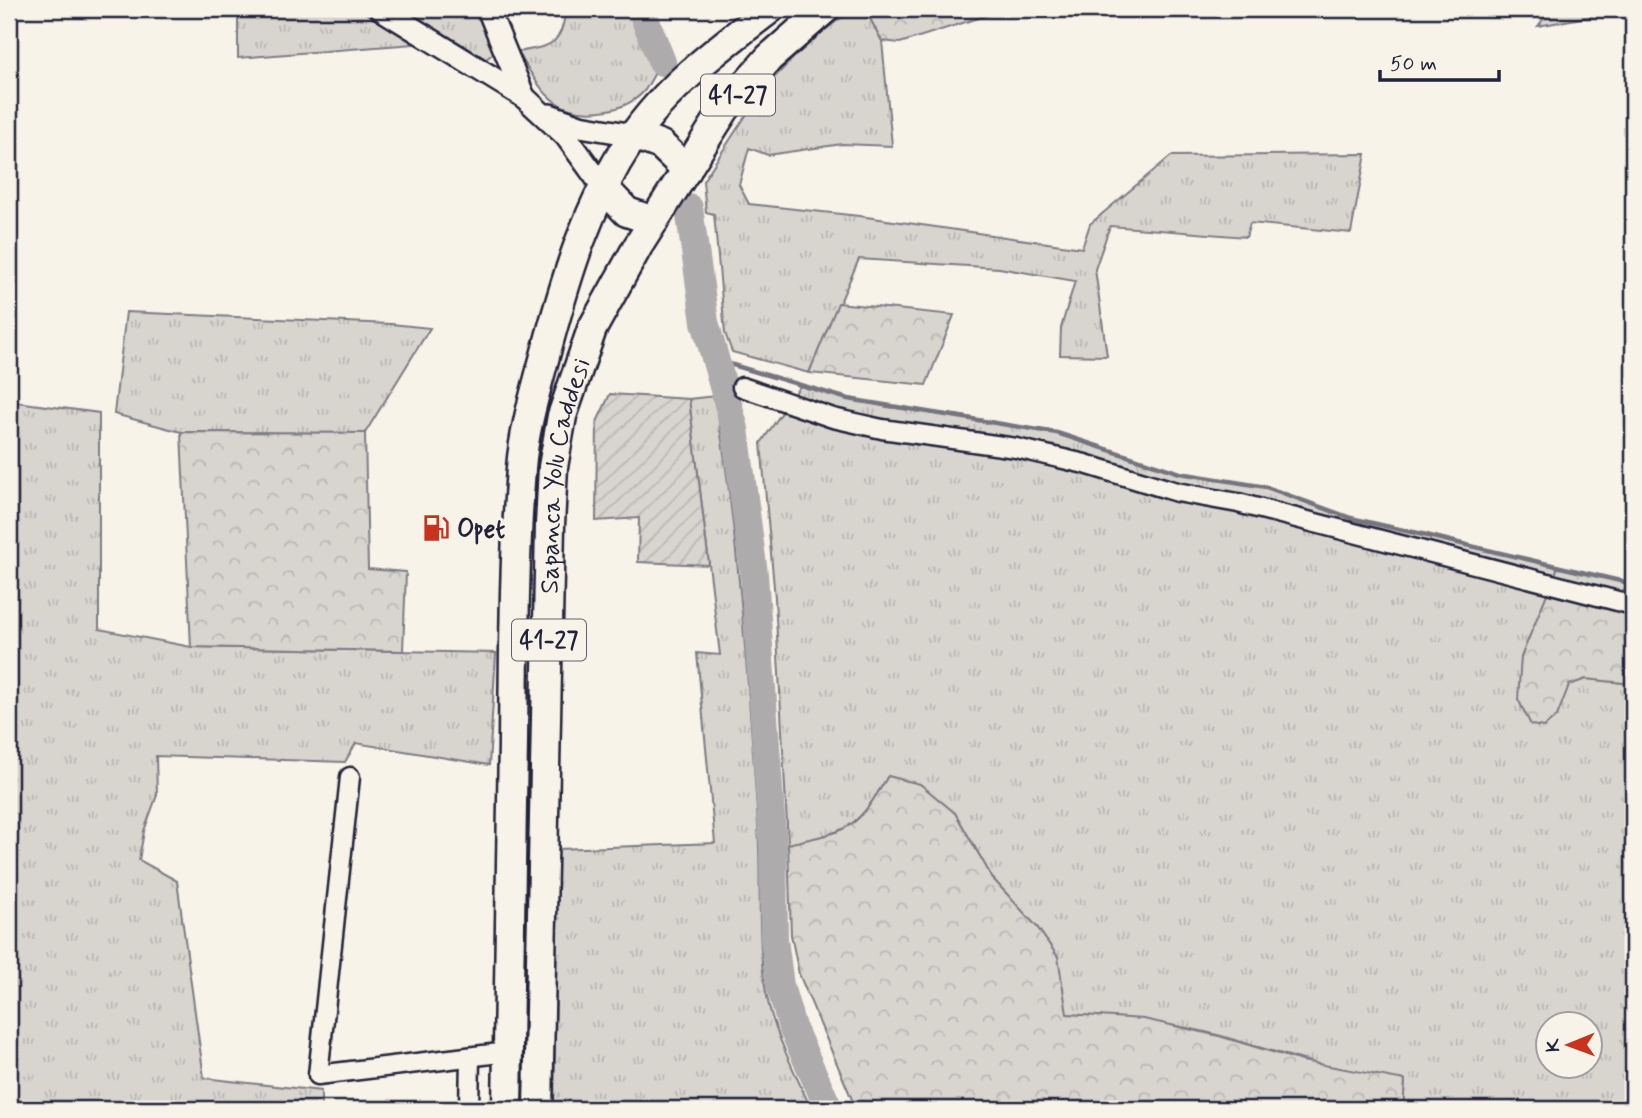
<svg xmlns="http://www.w3.org/2000/svg" width="1642" height="1118" font-family="Mynerve,sans-serif">
  <style>
    .grass { fill: url(#grass-tufts); stroke: #7d7c85; stroke-width: 2; fill-rule: evenodd }
    .forest { fill: url(#forest-crowns); stroke: #7d7c85; stroke-width: 2 }
    .garden { fill: url(#garden-furrows); stroke: #7d7c85; stroke-width: 2 }
    .lines { fill: none; stroke-linecap: round; stroke-linejoin: round }
    .stream { stroke: #76747f; stroke-width: 4.5 }
    .river { stroke: #aeabad; stroke-width: 28 }
    .minor-casing { stroke: #22223b; stroke-width: 23 }
    .tertiary-casing { stroke: #22223b; stroke-width: 26 }
    .trunk-casing { stroke: #22223b; stroke-width: 33 }
    .minor { stroke: #f7f3e8; stroke-width: 18 }
    .tertiary { stroke: #f7f3e8; stroke-width: 21 }
    .trunk { stroke: #f7f3e8; stroke-width: 28 }
    .labels { text-anchor: middle; stroke-width: 6; stroke-linejoin: round; paint-order: stroke }
    .shield { fill: #f7f3e8; stroke: #62616f; stroke-width: 2 }
    .shield-label { font-size: 24px; font-weight: bold; fill: #22223b }
    .street-label { font-size: 26px; fill: #22223b; stroke: #f7f3e8 }
    .poi-label { font-size: 26px; font-weight: bold; fill: #22223b; stroke: #f7f3e8; text-anchor: start }
  </style>
  <defs>
    <pattern id="grass-tufts" width="24" height="20" patternUnits="userSpaceOnUse" patternTransform="scale(1.75)"><rect width="24" height="20" fill="#d8d5cf"/><path d="M3 7l-1-3M5 7V3M7 7l1-3M15 17l-1-3M17 17v-4M19 17l1-3" fill="none" stroke="#b9b7b3"/></pattern>
    <pattern id="forest-crowns" width="20" height="18" patternUnits="userSpaceOnUse" patternTransform="scale(1.75)"><rect width="20" height="18" fill="#d8d5cf"/><path d="M2 6a3 3 0 1 1 6 0M12 15a3 3 0 1 1 6 0" fill="none" stroke="#b9b7b3"/></pattern>
    <pattern id="garden-furrows" width="10" height="10" patternUnits="userSpaceOnUse" patternTransform="scale(1.75)"><rect width="10" height="10" fill="#d8d5cf"/><path d="M-1 1l2-2M0 10L10 0M9 11l2-2" fill="none" stroke="#b9b7b3"/></pattern>
  </defs>
  <rect width="100%" height="100%" fill="#f7f3e8"/>
  <filter id="ink" filterUnits="userSpaceOnUse"><feTurbulence type="fractalNoise" baseFrequency=".0143" numOctaves="2"/><feDisplacementMap in="SourceGraphic" scale="14" xChannelSelector="R" yChannelSelector="G"/><feConvolveMatrix kernelMatrix="1 2 1 2 8 2 1 2 1" color-interpolation-filters="sRGB"/></filter>
  <g filter="url(#ink)">
    <g class="grass">
      <polygon points="238,9 359,9 414,44 238,58"/>
      <polygon points="404,9 477,9 494,53 486,59"/>
      <path d="M566,9H641L662,62C655,71 651,81 645,90C636,101 621,108 608,110C555,119 543,93 518,52C552,46 561,45 566,9Z"/>
      <polygon points="853,9 865,9 882,41 892,146 842,144 768,155 749,148 739,185 749,204 859,216 1082,248 1090,224 1171,156 1366,154 1351,233 1250,223 1246,237 1110,226 1095,269 1107,356 1060,355 1061,328 1075,281 999,268 859,259 809,373 732,352 725,333 714,214 706,212 703,181 764,88 809,42"/>
      <polygon points="1551,9 1633,9 1633,13 1614,12 1538,26"/>
      <polygon points="126,312 391,324 430,328 365,433 181,432 114,414"/>
      <path d="M800,386L887,407L957,415L1057,433L1180,473L1266,487L1351,518L1420,532L1558,567L1550,588L1557,716L1568,685L1586,679L1633,684V1109H1403L1405,1080C1342,1075 1281,1053 1221,1036C1170,1022 1119,1018 1066,1014L1057,956L1037,927L993,879L955,813L888,776C855,832 849,830 788,844L775,598L761,443ZM1548,1024H1590V1066H1548Z"/>
      <path d="M715,396C739,538 748,681 758,825C762,884 755,948 769,1006C778,1041 797,1076 811,1109H554L558,849L715,843L697,653L720,655L689,399Z"/>
      <polygon points="9,401 99,413 99,629 191,647 496,653 489,765 356,743 345,762 156,756 157,795 144,831 139,860 177,881 204,1078 321,1091 321,1109 9,1109"/>
    </g>
    <g class="forest">
      <polygon points="865,9 1061,9 994,13 900,43 882,41"/>
      <polygon points="1078,9 1159,9 1141,18"/>
      <polygon points="838,303 954,315 926,385 809,373"/>
      <polygon points="181,432 365,433 368,569 406,572 403,651 191,647"/>
      <polygon points="1558,567 1633,584 1633,684 1586,679 1569,685 1557,716 1544,727 1531,725 1518,699 1521,657"/>
      <path d="M888,776L920,784L955,813L993,879L1037,927L1058,957L1067,1014L1144,1019L1219,1036L1302,1061L1405,1080L1403,1109H856L799,974L791,935L788,844C850,830 855,832 888,776Z"/>
    </g>
    <polygon class="garden" points="610,394 689,399 709,565 638,562 639,518 596,521 597,422"/>
    <g class="lines">
      <polyline class="stream" points="716,360 848,399 1057,433 1180,473 1266,487 1351,518 1633,584"/>
      <g class="river">
        <polyline points="641,9 662,62"/>
        <polyline points="689,208 705,322 735,429 754,574 773,846 774,939 780,986 792,1027 829,1109"/>
      </g>
      <defs>
        <g id="minor">
          <polyline points="742,387 833,418 882,429 1016,448 1085,464 1177,492 1238,503 1633,605"/>
          <polyline points="350,777 318,1075 508,1052"/>
          <polyline points="469,1109 470,1057"/>
        </g>
        <g id="tertiary">
          <polyline points="381,9 524,97 566,136 603,187"/>
          <polyline points="488,9 524,97"/>
          <polyline points="550,115 580,126 634,135"/>
        </g>
        <g id="trunk">
          <polyline points="634,135 661,145 687,170"/>
          <polyline points="603,187 627,212 654,221"/>
          <path d="M507,1109C509,986 511,864 513,741C514,650 514,558 521,468C524,429 536,390 546,352C567,274 587,206 632,138C666,87 722,46 770,9"/>
          <path id="s1" d="M538,1109L550,525L553,467L562,416L592,329L638,246L725,109L769,58L825,9"/>
        </g>
      </defs>
      <use href="#minor" class="minor-casing"/>
      <use href="#tertiary" class="tertiary-casing"/>
      <use href="#trunk" class="trunk-casing"/>
      <use href="#minor" class="minor"/>
      <use href="#tertiary" class="tertiary"/>
      <use href="#trunk" class="trunk"/>
    </g>
  </g>
  <defs>
    <symbol id="fuel-bare" viewBox="-9 -9 18 18"><path d="M-5.5-6h7V0h2V4h1.3V-2.5L3-4.5l.8-.8L6-3V5H2.5V1h-1V6h-7ZM-4.2-4.7v3.2H.2V-4.7Z" fill="#c8321e" stroke="#f7f3e8" stroke-width="2.5" paint-order="stroke"/></symbol>
  </defs>
  <g fill-rule="evenodd">
    <use href="#fuel-bare" x="417" y="509" width="38" height="38"/>
  </g>
  <g class="labels">
    <g class="shield">
      <rect x="701" y="74.5" width="74" height="41" rx="5"/>
      <rect x="512" y="619.5" width="74" height="41" rx="5"/>
    </g>
    <g class="shield-label">
      <text x="738" y="103">41-27</text>
      <text x="549" y="648">41-27</text>
    </g>
    <g class="street-label">
      <text dy="9" stroke="none"><textPath href="#s1" startOffset="635">Sapanca Yolu Caddesi</textPath></text>
    </g>
    <g class="poi-label">
      <text x="457" y="537">Opet</text>
    </g>
  </g>
  <rect width="1642" height="1118" fill="none" stroke="#f7f3e8" stroke-width="35"/>
  <rect x="18" y="18" width="1607" height="1083" fill="none" stroke="#22223b" stroke-width="2.5" filter="url(#ink)"/>
  <g transform="translate(1569 1045) rotate(269)"><circle r="33" fill="#f7f3e8" stroke="#a29fa3" stroke-width="2"/>
  <path d="M0-5L12 26L0 18L-12 26Z" fill="#c8321e"/>
  <text y="-10" font-size="19" font-weight="bold" text-anchor="middle" fill="#22223b">K</text>
  </g>
  <path d="M1380 70v10h119v-10" fill="none" stroke="#22223b" stroke-width="3.5"/>
  <text x="1390" y="70" font-size="21" fill="#22223b" stroke="#f7f3e8" stroke-width="5" paint-order="stroke">50 m</text>
</svg>
